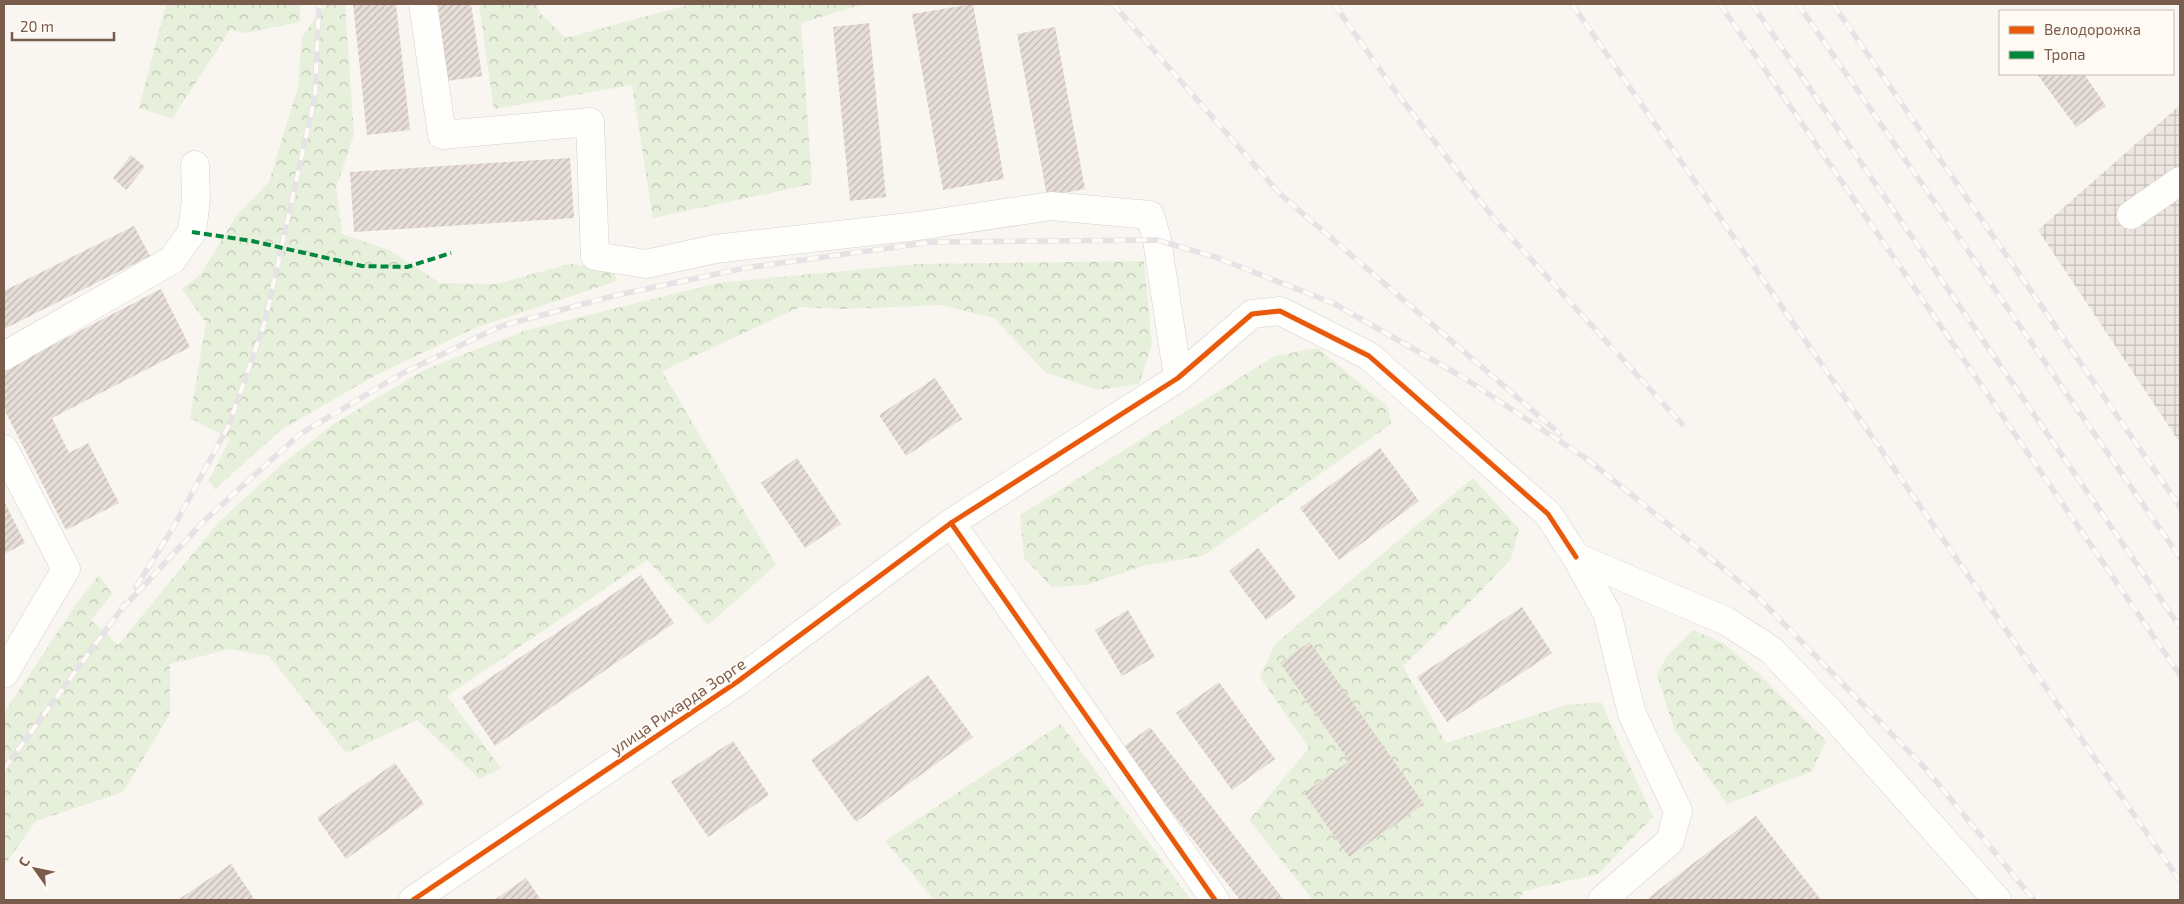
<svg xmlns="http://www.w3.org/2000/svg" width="2184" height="904" font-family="'Exo 2',sans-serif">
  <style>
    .industrial { fill: url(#industrial-grid) }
    .forest { fill: url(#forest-crowns) }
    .building { fill: url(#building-hatch) }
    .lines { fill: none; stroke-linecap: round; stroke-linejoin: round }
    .minor-casing { stroke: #d7d1cb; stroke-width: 29 }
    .minor { stroke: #fefefd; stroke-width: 28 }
    .rail-casing { stroke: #e6e3e7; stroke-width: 5.5 }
    .rail { stroke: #fffaf3; stroke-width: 4; stroke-dasharray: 11; stroke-linecap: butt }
    .quiet { stroke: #00873e; stroke-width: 4; stroke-dasharray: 8 4; stroke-linecap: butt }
    .cycleway-casing { stroke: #fffaf3; stroke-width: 8 }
    .cycleway { stroke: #e8590c; stroke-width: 5 }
    .labels { text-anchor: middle; stroke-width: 4; stroke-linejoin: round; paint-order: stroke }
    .street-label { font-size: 16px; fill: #7a5c4d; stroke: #fffaf3 }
  </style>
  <defs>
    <pattern id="industrial-grid" width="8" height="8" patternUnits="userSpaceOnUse" patternTransform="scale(1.25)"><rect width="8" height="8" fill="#ede5e0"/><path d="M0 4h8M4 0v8" fill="none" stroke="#c5bdb8"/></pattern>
    <pattern id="forest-crowns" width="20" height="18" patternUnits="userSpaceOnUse" patternTransform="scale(1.25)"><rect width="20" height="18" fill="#e7f0db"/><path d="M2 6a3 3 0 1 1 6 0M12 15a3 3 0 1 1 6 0" fill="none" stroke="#c0c6b4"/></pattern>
    <pattern id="building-hatch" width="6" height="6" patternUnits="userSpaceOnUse" patternTransform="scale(1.25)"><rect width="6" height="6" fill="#e6ded7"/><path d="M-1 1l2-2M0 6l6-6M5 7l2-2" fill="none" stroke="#bfb7b1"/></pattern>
  </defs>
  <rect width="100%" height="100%" fill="#f9f5f0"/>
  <polygon class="industrial" points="2180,105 2180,443 2038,230"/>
  <g class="forest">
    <polygon points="166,4 300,4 300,22 246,33 230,30 172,119 139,108"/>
    <polygon points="326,4 345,4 354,134 336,188 342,234 389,250 440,283 496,284 570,264 613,270 617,281 477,327 372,377 281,430 215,489 209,481 230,439 190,418 206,323 182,289 201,274 236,216 269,182 298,87 302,37"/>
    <polygon points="479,4 537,4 539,12 566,38 692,4 864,4 801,23 812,184 653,218 632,85 494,109"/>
    <polygon points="1144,261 1152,345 1139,384 1097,390 1045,372 994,318 941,305 842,309 800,307 662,371 776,565 708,625 647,560 447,696 501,768 480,779 417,720 346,753 269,656 230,649 170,664 170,714 123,792 36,821 4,866 4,713 77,603 99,575 112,594 91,620 118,645 218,523 280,466 335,423 426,369 524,331 718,283 917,264"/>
    <polygon points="1318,348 1388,407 1391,424 1203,556 1146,565 1086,585 1052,587 1024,558 1020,515 1275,356"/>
    <polygon points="1473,478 1519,529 1511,559 1475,597 1403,666 1446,743 1567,705 1601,702 1653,817 1598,874 1524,891 1519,900 1313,900 1249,820 1309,748 1260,677 1275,644"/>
    <polygon points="1693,630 1723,643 1758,673 1826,741 1812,771 1727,804 1674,729 1657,675 1667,656"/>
    <polygon points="1061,724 1191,900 934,900 885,841"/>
  </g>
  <g class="building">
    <polygon points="353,4 396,4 410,130 367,135"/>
    <polygon points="436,4 471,4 482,76 447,81"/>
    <polygon points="973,4 1004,179 943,190 912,14"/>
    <polygon points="869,23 886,197 850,201 833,27"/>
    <polygon points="1055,27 1085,189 1047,196 1017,34"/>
    <polygon points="2037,74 2084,74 2106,106 2076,127"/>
    <polygon points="131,155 145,167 126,190 113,178"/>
    <polygon points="570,158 574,218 354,232 350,172"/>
    <polygon points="134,226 150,256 4,329 4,291"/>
    <polygon points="161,289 190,347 52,418 69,453 88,443 119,503 66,530 4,409 4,370"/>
    <polygon points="935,378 962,419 906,456 879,415"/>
    <polygon points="1380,448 1419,501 1339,560 1300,508"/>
    <polygon points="797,458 841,524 805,548 761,483"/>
    <polygon points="4,501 25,543 4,554"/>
    <polygon points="1258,548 1296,597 1266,620 1229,571"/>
    <polygon points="641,575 674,623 495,746 462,697"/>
    <polygon points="1522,607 1552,653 1447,722 1417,677"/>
    <polygon points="1128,610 1155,657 1122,676 1095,630"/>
    <polygon points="1310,642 1424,804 1349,857 1304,793 1349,761 1280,663"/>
    <polygon points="928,675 973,737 856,822 811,760"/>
    <polygon points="1219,682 1275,759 1232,790 1176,713"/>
    <polygon points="1150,727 1284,900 1240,900 1122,748"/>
    <polygon points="733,741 769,795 708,837 671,782"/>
    <polygon points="395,763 424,804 346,859 317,818"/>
    <polygon points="1756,816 1821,900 1646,900 1674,878"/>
    <polygon points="231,864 255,900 178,900"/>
    <polygon points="526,878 541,900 494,900"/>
  </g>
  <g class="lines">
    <defs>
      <g id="minor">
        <polyline points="423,4 442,135 590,122 595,256 646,264 715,249 918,226 1051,206 1150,215 1157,240 1178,378"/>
        <polyline points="2131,215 2180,181"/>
        <polyline points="4,356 172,260 192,232 196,199 195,165"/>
        <polyline points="4,449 66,569 4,674"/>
        <polyline points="951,523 1215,900"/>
        <polyline points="1576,557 1726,621 1771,650 1832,714 1997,900"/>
        <polyline points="413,900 737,682 951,523 1178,378 1252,314 1280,311 1369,356 1548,514 1576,557 1607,613 1632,714 1678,811 1670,841 1602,900"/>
      </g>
    </defs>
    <use href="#minor" class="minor-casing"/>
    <use href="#minor" class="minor"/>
    <defs>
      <g id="rail">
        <polyline points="1113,4 1280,194 1560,434"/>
        <polyline points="1334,4 1393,88 1496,221 1682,424"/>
        <polyline points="1572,4 2180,881"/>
        <polyline points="1720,4 2180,675"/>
        <polyline points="1752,4 2180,627"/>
        <polyline points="1798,4 2180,558"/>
        <polyline points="1833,4 2180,507"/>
        <polyline points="136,587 173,528 229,425 265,322 315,96 319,4"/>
        <polyline points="122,609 205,520 300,434 403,373 501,326 617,295 745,268 932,242 1157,240 1215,257 1333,303 1461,376 1587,459 1755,594 1925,768 2034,900"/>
        <polyline points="4,769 125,604"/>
      </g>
    </defs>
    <use href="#rail" class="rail-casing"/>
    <use href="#rail" class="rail"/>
    <polyline class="quiet" points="192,232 252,241 362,266 407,267 451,253"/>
    <defs>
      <g id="cycleway">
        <polyline points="951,523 1215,900"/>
        <polyline points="413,900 737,682 951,523 1178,378 1252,314 1280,311 1369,356 1548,514 1576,557"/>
      </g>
    </defs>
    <use href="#cycleway" class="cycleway-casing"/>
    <use href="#cycleway" class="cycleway"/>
  </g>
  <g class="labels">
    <g class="street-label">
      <text transform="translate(678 706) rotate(-34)" y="6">улица Рихарда Зорге</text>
    </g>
  </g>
  <rect width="2184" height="904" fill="none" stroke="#7a5c4d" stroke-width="10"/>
  <rect x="1999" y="10" width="175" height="65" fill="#fffaf3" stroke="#cabbb1"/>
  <rect x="2009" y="26" width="25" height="8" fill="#e8590c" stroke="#cabbb1"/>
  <text x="2044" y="35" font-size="15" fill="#7a5c4d">Велодорожка</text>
  <rect x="2009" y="51" width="25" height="8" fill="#00873e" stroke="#cabbb1"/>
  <text x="2044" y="60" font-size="15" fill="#7a5c4d">Тропа</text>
  <g transform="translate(35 869) rotate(303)" stroke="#fffaf3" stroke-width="4" paint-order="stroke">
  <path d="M0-4L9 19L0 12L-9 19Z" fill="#7a5c4d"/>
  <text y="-8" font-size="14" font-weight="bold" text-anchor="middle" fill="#7a5c4d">С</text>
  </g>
  <path d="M12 32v8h102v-8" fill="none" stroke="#7a5c4d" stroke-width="2.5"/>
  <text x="20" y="32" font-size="15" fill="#7a5c4d" stroke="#fffaf3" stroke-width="4" paint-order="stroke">20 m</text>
</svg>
